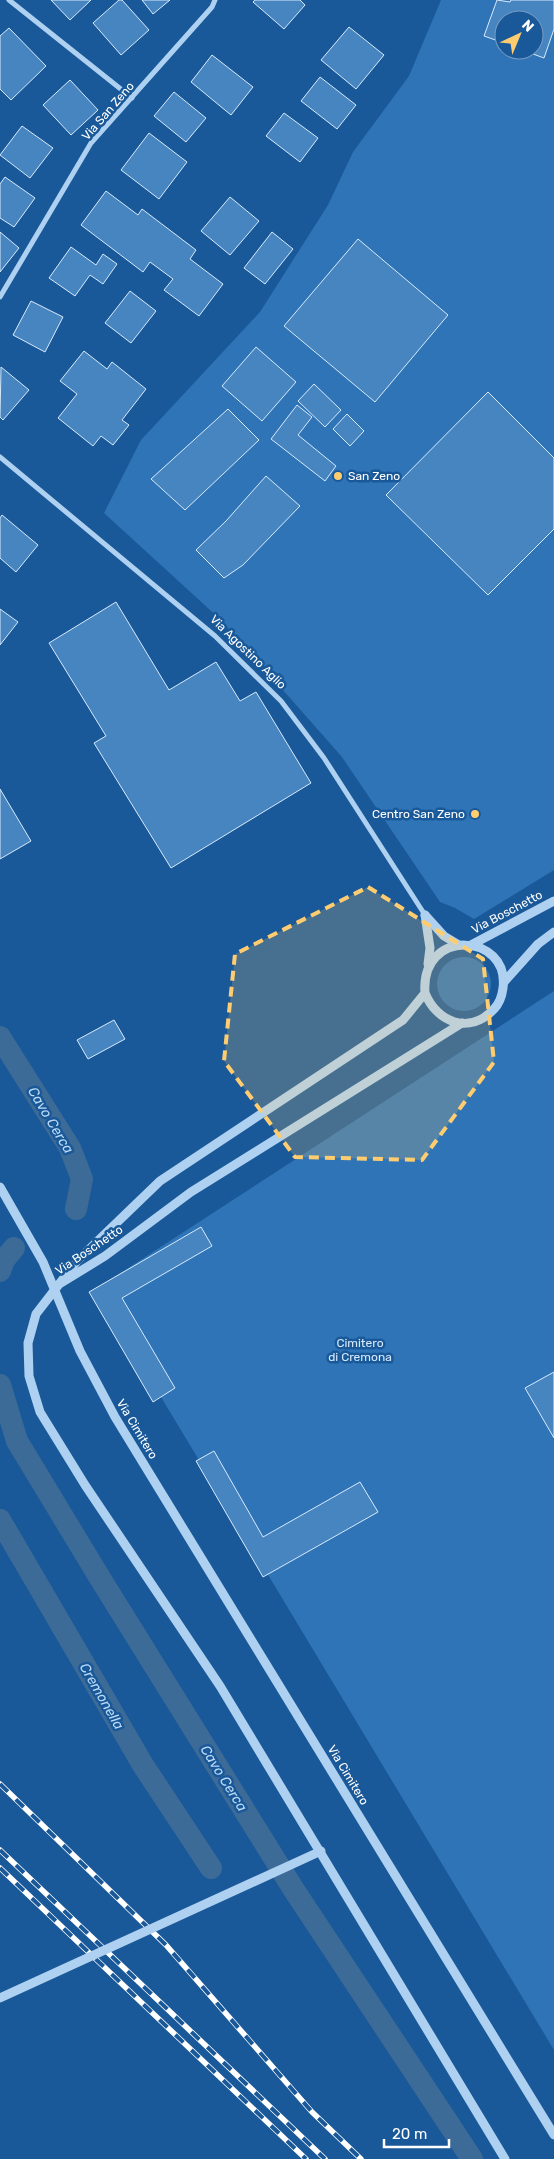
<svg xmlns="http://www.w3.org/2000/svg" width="554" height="2159" font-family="Rubik,sans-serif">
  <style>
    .green { fill: #2e74b7; fill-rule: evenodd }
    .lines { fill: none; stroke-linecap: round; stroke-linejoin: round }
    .canal { stroke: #3d6b98; stroke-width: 22 }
    .building { fill: #4785c1; stroke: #d7eafc }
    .minor { stroke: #afd1f1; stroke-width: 5 }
    .tertiary { stroke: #afd1f1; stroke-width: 9 }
    .rail-casing { stroke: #fff; stroke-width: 5.5 }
    .rail { stroke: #1a5999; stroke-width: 4; stroke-dasharray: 11; stroke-linecap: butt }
    .tertiary-bridge { stroke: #afd1f1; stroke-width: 9 }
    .marked { fill: #ffcd6f; fill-opacity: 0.2; stroke: #ffcd6f; stroke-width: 4; stroke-dasharray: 10 6; stroke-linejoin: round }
    .poi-dot { fill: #ffcd6f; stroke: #1a5999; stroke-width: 2 }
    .labels { text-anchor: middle; stroke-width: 5; stroke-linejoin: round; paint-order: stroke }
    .street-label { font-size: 12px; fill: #fff; stroke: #1a5999 }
    .poi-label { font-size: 12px; fill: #fff; stroke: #1a5999; text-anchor: start }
    .park-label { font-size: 12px; fill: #d7eafc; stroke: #1a5999 }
    .water-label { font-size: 14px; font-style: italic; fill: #bcdbf7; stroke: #1a5999 }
  </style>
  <rect width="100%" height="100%" fill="#1a5999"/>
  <g class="green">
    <path d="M441,0H554V870L474,919L455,908L440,902L342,757L221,620L104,513L141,440L260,312L328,205L353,152L409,76ZM504,20H534V50H504Z"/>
    <circle cx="464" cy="984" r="27"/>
    <polygon points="554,991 554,2050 96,1289"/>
  </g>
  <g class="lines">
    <g class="canal">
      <polyline points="0,1037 70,1148 82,1179 76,1209"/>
      <polyline points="0,1271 4,1260 14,1248"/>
      <polyline points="0,1385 17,1441 103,1583 294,1890 472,2159"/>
      <polyline points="0,1520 143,1765 211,1868"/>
    </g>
  </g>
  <g class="building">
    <polygon points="51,0 91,0 70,20"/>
    <polygon points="119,0 122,0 149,30 121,55 93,23"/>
    <polygon points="142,0 170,0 153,14"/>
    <polygon points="255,0 300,0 305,5 284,29 253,2"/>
    <polygon points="497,0 510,2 511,0 554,0 554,29 544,58 522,50 534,50 534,20 504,20 504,43 484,36"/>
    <polygon points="349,27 384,55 356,89 321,60"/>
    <polygon points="9,28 46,66 11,100 0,89 0,36"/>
    <polygon points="212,55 253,87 231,115 191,82"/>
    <polygon points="320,77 356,105 337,129 301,101"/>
    <polygon points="70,80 98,110 71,135 43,105"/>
    <polygon points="174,92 206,118 186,142 154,116"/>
    <polygon points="284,113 318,138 300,162 266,136"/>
    <polygon points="22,126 53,148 30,178 0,155"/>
    <polygon points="149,133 187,162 159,199 121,170"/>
    <polygon points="5,177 35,198 14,227 0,218 0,184"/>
    <polygon points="106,191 138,215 142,209 196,250 190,259 223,284 199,316 164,290 173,279 150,262 143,272 81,225"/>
    <polygon points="230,197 259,221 230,255 201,231"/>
    <polygon points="0,232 19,248 0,272"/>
    <polygon points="272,232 293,249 265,284 244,268"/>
    <polygon points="358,239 448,315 375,402 284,326"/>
    <polygon points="71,247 96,265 103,254 117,264 103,284 90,275 75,296 49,278"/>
    <polygon points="130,291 156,311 131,343 105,323"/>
    <polygon points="31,301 63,317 45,352 13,335"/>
    <polygon points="256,347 296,382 262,421 222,386"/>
    <polygon points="84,351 107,369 112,362 146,389 122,420 129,425 113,445 101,436 93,446 58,418 77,394 60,381"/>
    <polygon points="1,367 29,390 3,420 0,417"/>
    <polygon points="314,384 341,410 325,427 298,401"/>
    <polygon points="488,392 554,458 554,529 488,595 386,495"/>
    <polygon points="297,405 312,417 298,435 336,466 325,481 271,439"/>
    <polygon points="228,409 259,440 185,510 151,479"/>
    <polygon points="347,414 364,431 350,446 333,429"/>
    <polygon points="266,476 300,506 243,565 224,578 196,550 226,521"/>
    <polygon points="2,515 38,545 16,572 0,558 0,518"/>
    <polygon points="116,602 169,690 216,662 240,701 256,692 311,783 171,868 94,743 106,736 49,643"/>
    <polygon points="0,609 18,622 0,645"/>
    <polygon points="0,789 31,841 0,859"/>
    <polygon points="114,1020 125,1039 88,1059 77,1040"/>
    <polygon points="201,1227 212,1246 122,1298 175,1388 153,1402 89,1292"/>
    <polygon points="554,1372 554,1438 525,1388"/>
    <polygon points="214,1451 263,1537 360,1482 378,1512 263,1577 196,1461"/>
  </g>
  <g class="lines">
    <g class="minor">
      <polyline points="9,0 132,98"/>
      <polyline points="0,297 91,143 212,7 215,0"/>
      <polyline points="0,457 215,636 281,701 324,758 425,915"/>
    </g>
    <g class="tertiary">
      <polyline points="425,915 430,948 428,964"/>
      <polyline points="425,915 444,936 459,945"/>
      <polyline points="471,945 554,901"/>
      <polyline points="504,982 538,944 554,932"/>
      <path d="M425,993C437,1023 470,1035 494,1009C499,1004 502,996 503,988C510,933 420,927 425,993L403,1020L160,1181L77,1261L36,1314L28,1343L29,1376L40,1412L85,1485L220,1686L505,2159"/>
      <polyline points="0,1187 43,1262 80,1351 115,1417 554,2135"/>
      <polyline points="61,1283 105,1256 191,1192 462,1023"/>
    </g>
    <defs>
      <g id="rail">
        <polyline points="0,1784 166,1945 312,2112 361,2159"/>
        <polyline points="0,1850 325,2159"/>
        <polyline points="0,1868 306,2159"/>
      </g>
    </defs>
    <use href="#rail" class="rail-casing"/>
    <use href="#rail" class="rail"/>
    <polyline class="tertiary-bridge" points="0,1998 321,1851"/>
  </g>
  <path class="marked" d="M368,887L483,959L494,1062L422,1160L295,1157L224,1061L235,954Z"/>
  <g class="poi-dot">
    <circle cx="338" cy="476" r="5"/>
    <circle cx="475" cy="814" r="5"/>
  </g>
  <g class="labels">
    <g class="street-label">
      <text transform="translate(108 111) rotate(-49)" y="4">Via San Zeno</text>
      <text transform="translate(248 652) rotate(44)" y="4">Via Agostino Aglio</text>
      <text transform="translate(507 912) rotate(-28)" y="4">Via Boschetto</text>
      <text transform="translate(89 1250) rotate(-34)" y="4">Via Boschetto</text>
      <text transform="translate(137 1429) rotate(59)" y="4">Via Cimitero</text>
      <text transform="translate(348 1775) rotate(59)" y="4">Via Cimitero</text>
    </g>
    <g class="poi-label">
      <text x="348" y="480">San Zeno</text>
      <text x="465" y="818" text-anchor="end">Centro San Zeno</text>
    </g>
    <g class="park-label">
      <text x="360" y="1347">Cimitero<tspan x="360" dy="14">di Cremona</tspan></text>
    </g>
    <g class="water-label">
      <text transform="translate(51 1120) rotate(59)" y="5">Cavo Cerca</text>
      <text transform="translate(102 1696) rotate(60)" y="5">Cremonella</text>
      <text transform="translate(224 1778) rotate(58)" y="5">Cavo Cerca</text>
    </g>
  </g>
  <g transform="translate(519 35) rotate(44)"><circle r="24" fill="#1a5999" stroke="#769bc2"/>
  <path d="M0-4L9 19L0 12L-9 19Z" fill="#ffcd6f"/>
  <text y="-8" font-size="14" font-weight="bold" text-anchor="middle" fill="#ffffff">N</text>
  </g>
  <path d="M384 2139v8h65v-8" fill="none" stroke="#ffffff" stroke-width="2.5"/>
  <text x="392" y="2139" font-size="15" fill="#ffffff" stroke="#1a5999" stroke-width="4" paint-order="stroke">20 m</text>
</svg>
